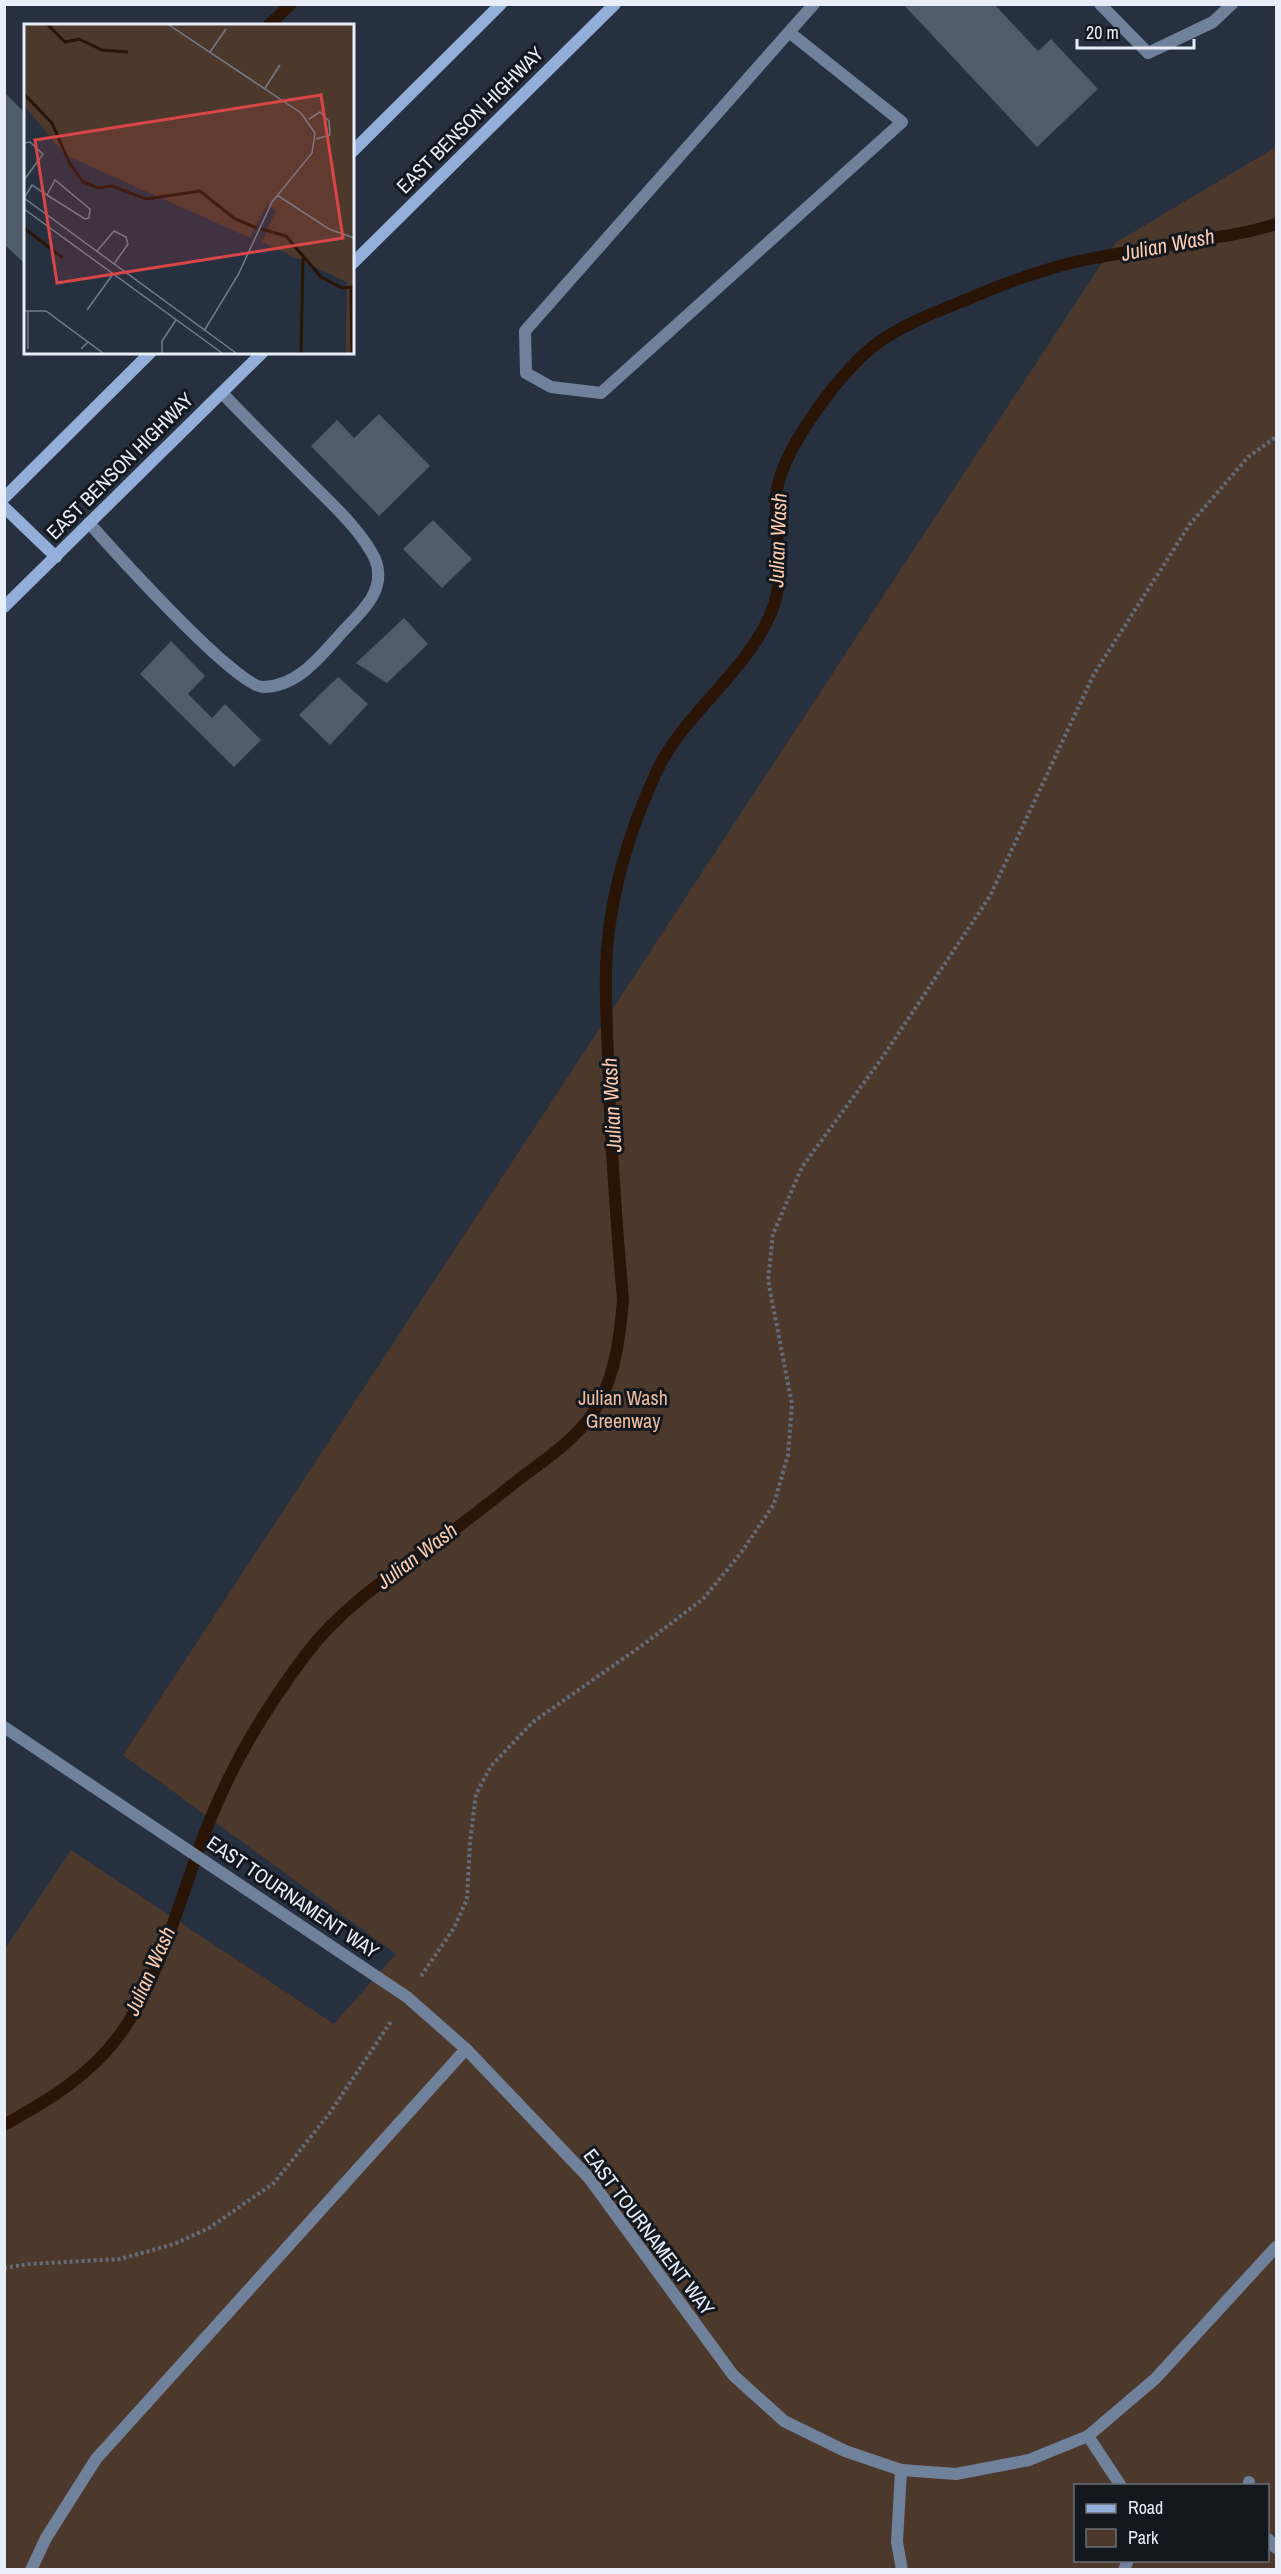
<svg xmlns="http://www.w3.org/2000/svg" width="1281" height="2574" font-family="'Archivo Narrow',sans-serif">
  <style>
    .green { fill: #4d392c; fill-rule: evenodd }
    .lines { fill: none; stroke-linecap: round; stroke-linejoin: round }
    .stream { stroke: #291406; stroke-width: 12 }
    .building { fill: #505b6c }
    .path { stroke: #636c7a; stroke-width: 4; stroke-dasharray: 3 3; stroke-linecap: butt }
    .service { stroke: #6f819b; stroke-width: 12 }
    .minor { stroke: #6f819b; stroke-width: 12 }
    .secondary { stroke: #92aed9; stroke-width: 12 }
    .labels { text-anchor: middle; stroke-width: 6; stroke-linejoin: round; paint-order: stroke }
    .street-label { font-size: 20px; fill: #e7eef8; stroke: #13181f }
    .park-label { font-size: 20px; fill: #eebc9d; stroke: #13181f }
    .water-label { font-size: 21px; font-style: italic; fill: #fecbac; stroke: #13181f }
    .inset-river { fill: none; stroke: #291406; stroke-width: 3 }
    .inset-road { fill: none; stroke: #737c89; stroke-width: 1.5 }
    .view { fill: #d94647; fill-opacity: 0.15; stroke: #d94647; stroke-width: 3 }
    .inset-edge { fill: none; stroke: #e7eef8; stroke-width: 3 }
  </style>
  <rect width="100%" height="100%" fill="#26303f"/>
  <path class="green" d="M1276,147V2569L5,2570V1949L71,1850L334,2024L396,1954L123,1755L1115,243ZM1076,2486H1268V2560H1076Z"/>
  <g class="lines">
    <g class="stream">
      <polyline points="268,26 291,4"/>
      <path d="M4,2125C49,2100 91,2075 121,2033C161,1977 181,1894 206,1830C230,1767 266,1707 307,1653C341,1608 391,1575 437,1542C466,1522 494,1499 522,1477C549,1457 583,1434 599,1403C616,1371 620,1335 623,1300C616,1219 610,1139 608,1058C607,1022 604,985 607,949C612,889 631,827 656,773C682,715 745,674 771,613C789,570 771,534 777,490C783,448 844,366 879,342C903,325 931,314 958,303C985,292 1012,280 1040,272C1081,258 1126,253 1169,245C1204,239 1242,235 1276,224"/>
    </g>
  </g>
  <g class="building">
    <polygon points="903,4 994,4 1038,51 1051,39 1098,89 1037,147"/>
    <polygon points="4,92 26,114 26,265 4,244"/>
    <polygon points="379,414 430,466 379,516 311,446 337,420 354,438"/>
    <polygon points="433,520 472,559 442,588 403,549"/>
    <polygon points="404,618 428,644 387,683 356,663"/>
    <polygon points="171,641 205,676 188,694 212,718 225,704 261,740 234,767 140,674"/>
    <polygon points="338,677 368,704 330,745 299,715"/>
  </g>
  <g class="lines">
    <g class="path">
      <polyline points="421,1976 454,1928 467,1899 470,1842 476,1794 491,1766 533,1722 644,1644 703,1599 741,1553 774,1504 788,1455 792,1404 768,1280 773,1234 802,1167 882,1058 990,896 1094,674 1190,524 1248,457 1276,437"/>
      <polyline points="4,2268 29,2264 120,2259 174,2244 209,2228 274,2183 329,2114 392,2020"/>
    </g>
    <g class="service">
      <polyline points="1100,4 1148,53 1213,22 1232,4"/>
      <polyline points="789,32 902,122 601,393 551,387 526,373 525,331 789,32 814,4"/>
      <path d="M89,523C113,550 236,687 263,687C299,687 323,653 345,629C364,610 387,588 375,559C362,531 330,502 308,480C279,451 250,422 222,393"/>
      <polyline points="1088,2436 1121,2486"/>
      <polyline points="901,2470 897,2542 902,2570"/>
      <polyline points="1248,2486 1249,2482"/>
      <polyline points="1268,2539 1276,2548"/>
      <polyline points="31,2570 46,2538 96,2459 466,2049"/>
      <polyline points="1124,2570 1128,2560"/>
    </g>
    <polyline class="minor" points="4,1727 407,1997 466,2049 589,2178 733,2375 784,2421 845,2451 901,2470 956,2474 1029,2460 1088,2436 1155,2379 1276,2247"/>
    <g class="secondary">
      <polyline points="352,152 501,4"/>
      <polyline points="352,264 615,4"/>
      <polyline points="4,498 151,352"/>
      <polyline points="4,507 56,557"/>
      <polyline points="4,607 263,352"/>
    </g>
  </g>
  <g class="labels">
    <g class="street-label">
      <text transform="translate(470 120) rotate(-45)" y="7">EAST BENSON HIGHWAY</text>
      <text transform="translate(120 466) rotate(-45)" y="7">EAST BENSON HIGHWAY</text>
      <text transform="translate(293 1897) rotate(34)" y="7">EAST TOURNAMENT WAY</text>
      <text transform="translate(649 2232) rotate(53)" y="7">EAST TOURNAMENT WAY</text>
    </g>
    <g class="park-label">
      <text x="623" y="1405">Julian Wash<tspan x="623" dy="23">Greenway</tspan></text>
    </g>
    <g class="water-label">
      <text transform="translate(1168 245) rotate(-11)" y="7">Julian Wash</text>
      <text transform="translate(778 540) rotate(-88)" y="7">Julian Wash</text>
      <text transform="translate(612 1105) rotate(-93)" y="7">Julian Wash</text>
      <text transform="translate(417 1556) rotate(-37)" y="7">Julian Wash</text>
      <text transform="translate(150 1971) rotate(-66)" y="7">Julian Wash</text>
    </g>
  </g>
  <g transform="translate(24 24)">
    <rect width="330" height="330" fill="#26303f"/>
    <path d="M0,1H330V329H322L323,258L238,218L252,186L243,181L226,214L41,131L0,81Z" fill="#4d392c"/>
    <path class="inset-river" d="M24,1L41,18L55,15L78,26L104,28M0,70L28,99L45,138L59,158L74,164L88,162L122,175L176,167L211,195L233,204M0,204L39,234M237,205L262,212L297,253L318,264L330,263M327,264L328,329M277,329L279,234"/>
    <path class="inset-road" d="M145,1L277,89L291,109L288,129L248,178L214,251L180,307M186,28L202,5M241,64L256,41M285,95L296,88L305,97L306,111L292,115M0,119L6,118L19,130L0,156M253,171L305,205L330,214M0,174L8,161L23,171L61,195L65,194L66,185L31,156L23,171M0,174L212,329M0,185L198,329M73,227L90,207L102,213L104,220L90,240M63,286L89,250M0,287H22L64,318M4,287V325M57,325L64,318L79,329M138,329V317L152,296"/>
    <path class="view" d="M297,71L319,214L33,259L11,116Z"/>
    <rect width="330" height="330" class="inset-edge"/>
  </g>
  <rect width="1281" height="2574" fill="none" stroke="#e7eef8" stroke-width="12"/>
  <rect x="1074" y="2484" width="195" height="78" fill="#13181f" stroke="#686e76" stroke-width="1.5"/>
  <rect x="1086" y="2504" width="30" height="9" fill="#92aed9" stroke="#686e76" stroke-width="1.5"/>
  <text x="1128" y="2514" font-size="18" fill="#e7eef8">Road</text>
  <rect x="1086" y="2529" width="30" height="18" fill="#4d392c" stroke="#686e76" stroke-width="1.5"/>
  <text x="1128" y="2544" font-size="18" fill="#e7eef8">Park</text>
  <path d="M1077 39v9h117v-9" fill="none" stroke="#e7eef8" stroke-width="3"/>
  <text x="1086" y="39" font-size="18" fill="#e7eef8" stroke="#13181f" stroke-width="4.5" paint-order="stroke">20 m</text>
</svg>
